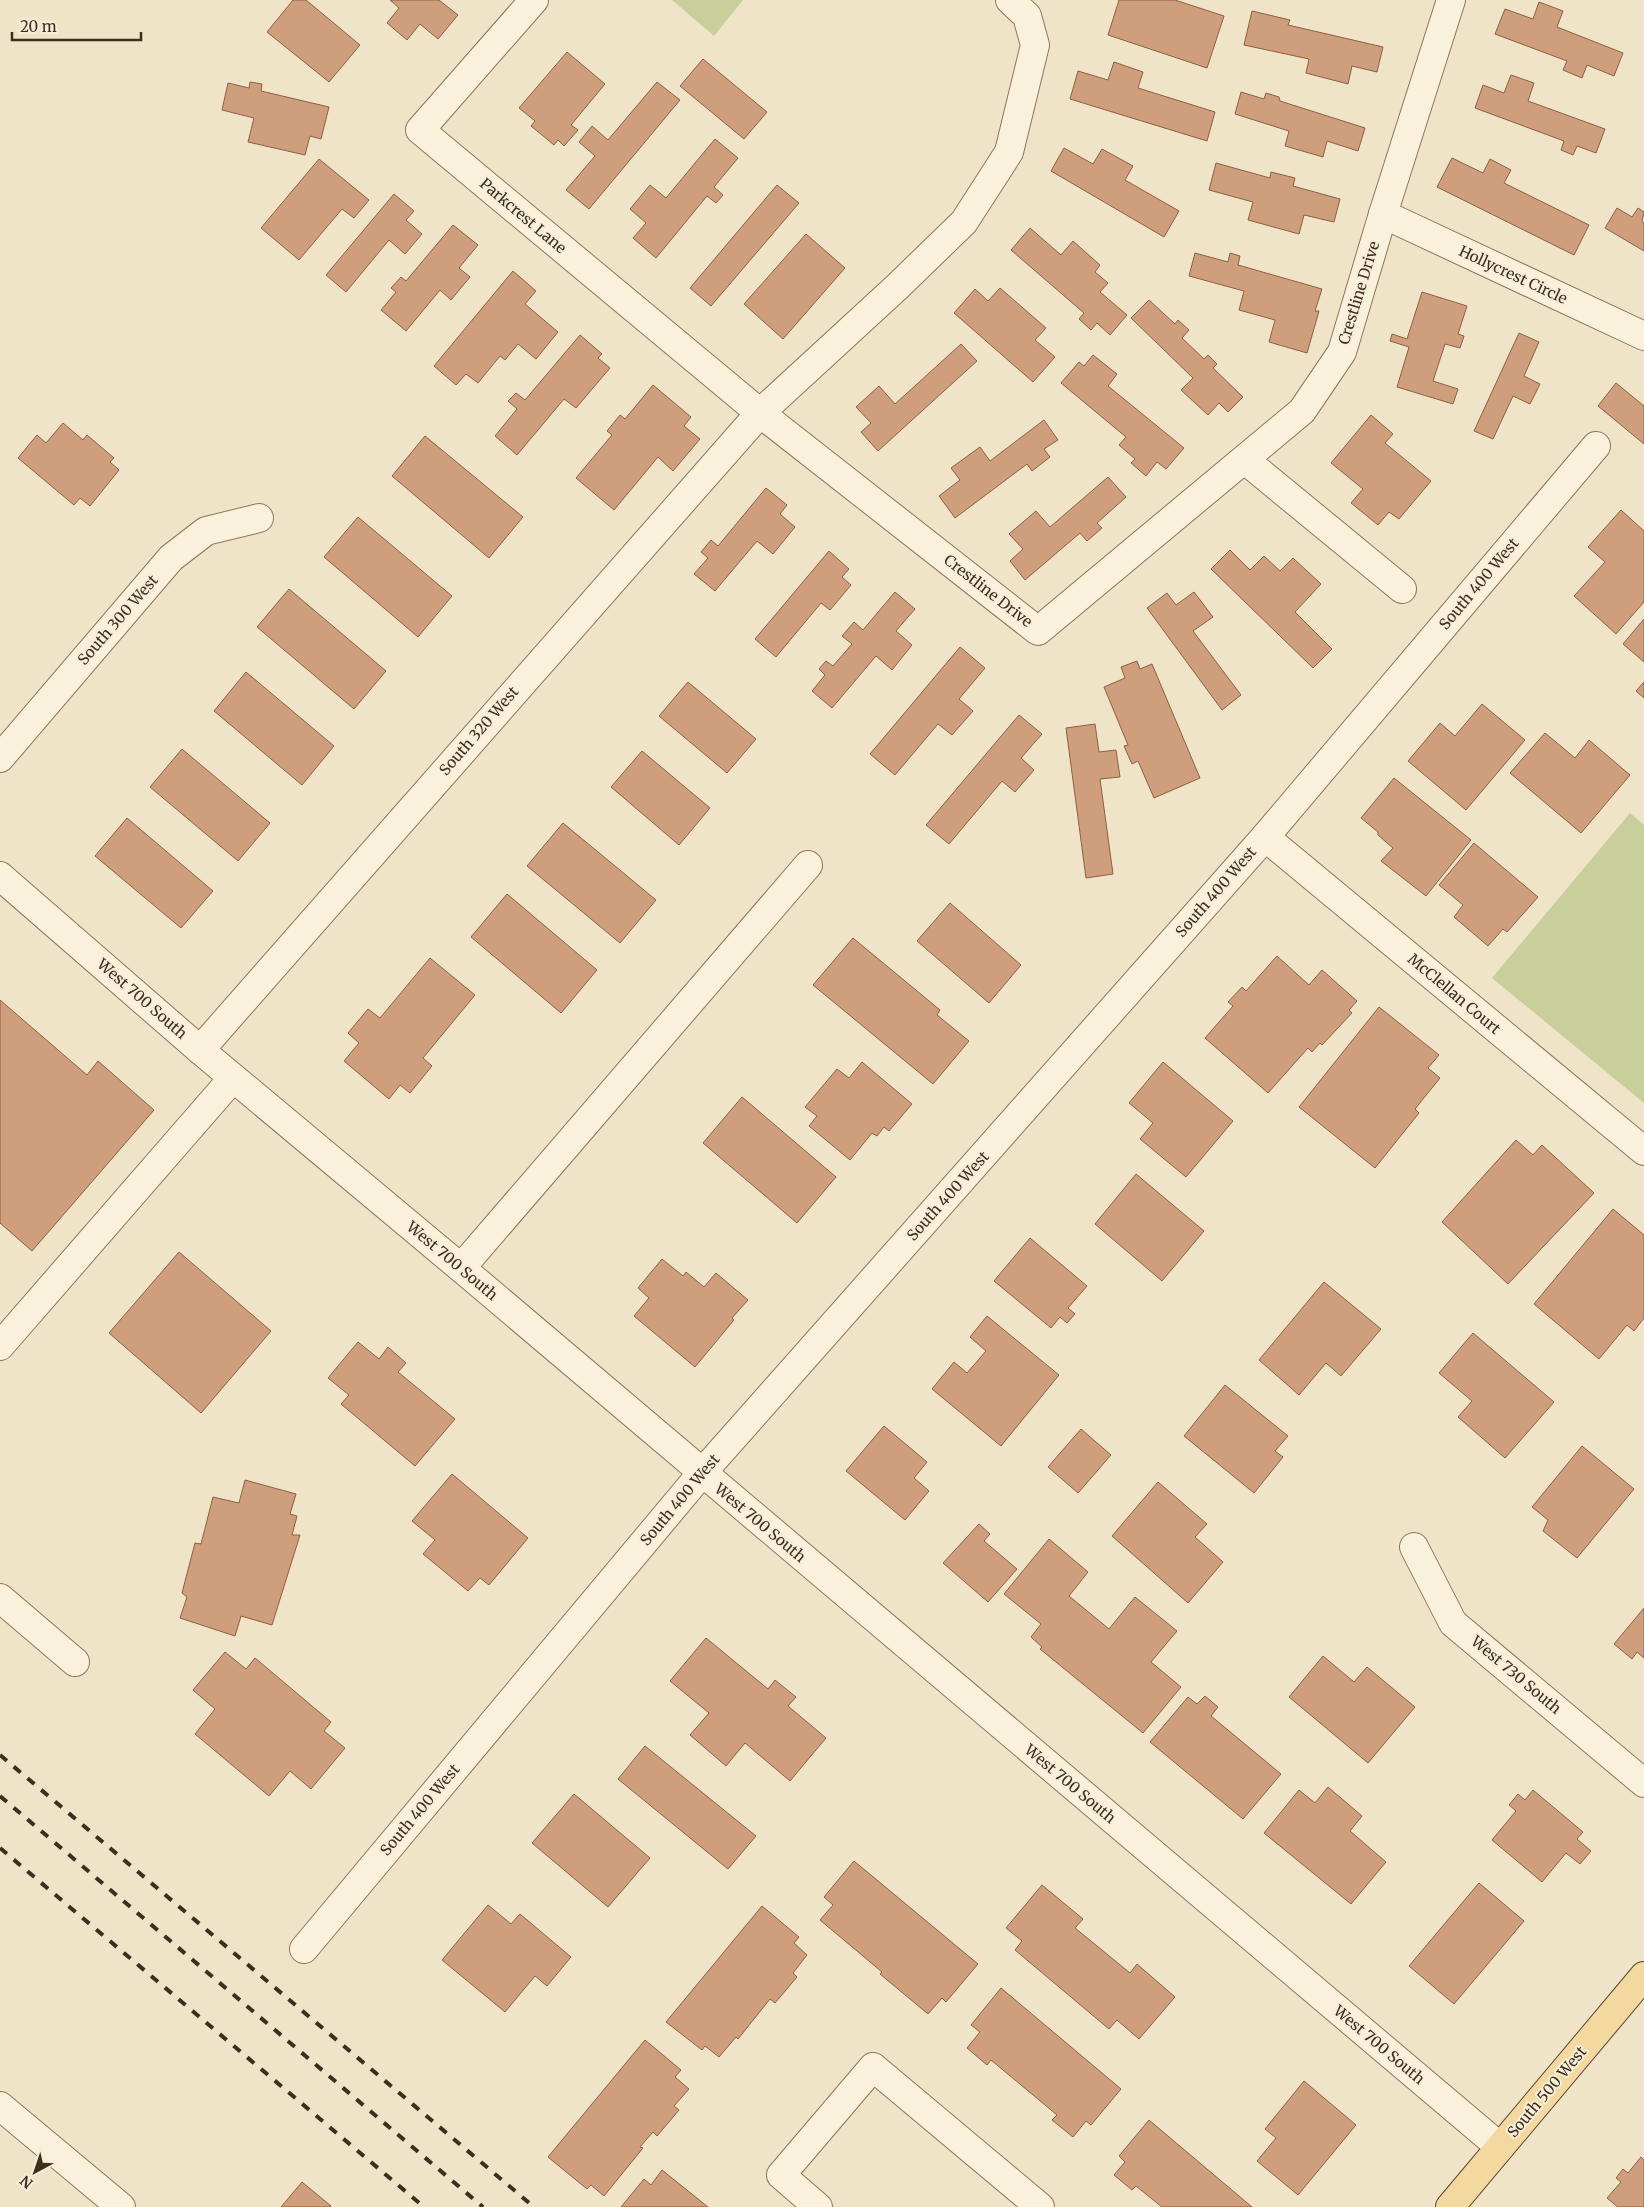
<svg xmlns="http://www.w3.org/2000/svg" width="1644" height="2207" font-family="Merriweather,serif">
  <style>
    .green { fill: #c9cf9b }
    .building { fill: #cf9f7d; stroke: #8d5f41 }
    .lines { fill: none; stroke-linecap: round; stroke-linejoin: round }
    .minor-casing { stroke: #8d765c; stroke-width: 30 }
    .major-casing { stroke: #5b4430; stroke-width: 30 }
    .minor { stroke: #faf1dc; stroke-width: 28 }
    .major { stroke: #f3d9a0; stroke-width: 28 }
    .rail { stroke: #3d2e20; stroke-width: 4; stroke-dasharray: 9 9; stroke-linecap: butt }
    .labels { text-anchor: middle; stroke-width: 4; stroke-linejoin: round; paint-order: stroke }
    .street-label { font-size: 15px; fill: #3d2e20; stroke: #f7eed8 }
  </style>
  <rect width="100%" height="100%" fill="#f0e4c8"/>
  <g class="green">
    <polygon points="672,0 743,0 714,36"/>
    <polygon points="1630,813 1644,825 1644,1103 1492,978"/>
  </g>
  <g class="building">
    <polygon points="293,0 306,0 360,45 329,82 267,32"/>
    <polygon points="390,0 439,0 458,15 438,39 420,24 407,40 387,23 399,8"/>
    <polygon points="1119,0 1175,0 1224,16 1207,68 1108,35"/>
    <polygon points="1539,2 1563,11 1557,27 1623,53 1614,76 1587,65 1582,78 1563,70 1567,61 1495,34 1505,9 1533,19"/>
    <polygon points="1252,11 1290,20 1288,25 1383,47 1377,72 1352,66 1348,84 1306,73 1309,59 1244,45"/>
    <polygon points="567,52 605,84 571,125 578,130 564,146 558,140 554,145 531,126 535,121 519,108"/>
    <polygon points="703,59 767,112 744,139 680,86"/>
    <polygon points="1114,62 1143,72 1138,88 1215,112 1207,141 1070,99 1078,71 1108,80"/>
    <polygon points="1511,75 1534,83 1528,101 1605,129 1596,153 1577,146 1573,155 1561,150 1564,141 1475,108 1483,85 1504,93"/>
    <polygon points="250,82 262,84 261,91 329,107 321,139 310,136 305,155 248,142 254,118 222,110 228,83 249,88"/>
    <polygon points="657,82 680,100 589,209 566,190 595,156 579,142 592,126 608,140"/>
    <polygon points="1241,92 1264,99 1266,93 1279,97 1280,101 1365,128 1358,151 1327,141 1323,157 1285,146 1289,131 1235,114"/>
    <polygon points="715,139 738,158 714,187 723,195 716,203 707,196 656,258 633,238 646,223 630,209 650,185 666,198"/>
    <polygon points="1064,148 1093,164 1102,149 1133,166 1125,180 1179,211 1164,237 1051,171"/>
    <polygon points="1452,158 1483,173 1490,159 1511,170 1504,183 1589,225 1574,255 1437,187"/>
    <polygon points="319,159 369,200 354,218 342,209 299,260 261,228"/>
    <polygon points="1216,163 1270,178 1271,172 1295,178 1293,186 1340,199 1334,222 1304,215 1299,234 1248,220 1253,202 1209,190"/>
    <polygon points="777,185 799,203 711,306 690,288"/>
    <polygon points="394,194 414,211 406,220 422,234 405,254 389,240 346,292 326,275"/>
    <polygon points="1617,208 1632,217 1638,208 1644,212 1642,221 1644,223 1644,251 1605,228"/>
    <polygon points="453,225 478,245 459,268 470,277 451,300 440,290 406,331 381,310 396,292 391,288 401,277 406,281"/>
    <polygon points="1030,228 1061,255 1073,241 1100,265 1095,272 1108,283 1100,292 1127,315 1110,335 1097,323 1091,330 1079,319 1084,313 1011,250"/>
    <polygon points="806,234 845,268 783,339 744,304"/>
    <polygon points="1195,253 1228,262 1230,253 1240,256 1238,265 1322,289 1315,311 1319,311 1307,353 1269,342 1275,320 1239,310 1244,291 1189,276"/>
    <polygon points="513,271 536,291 525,304 558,332 536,359 518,344 505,360 500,356 478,383 466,374 456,385 434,366"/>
    <polygon points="1000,288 1046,328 1035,340 1055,357 1033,382 954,313 975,289 988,301"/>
    <polygon points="1422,292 1467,306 1458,334 1464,336 1460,348 1445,344 1433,381 1458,389 1453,404 1397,387 1409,347 1390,341 1392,334 1407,339"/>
    <polygon points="1149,300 1175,324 1178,320 1189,330 1182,338 1204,359 1208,355 1217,364 1213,368 1243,397 1228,412 1219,403 1208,415 1181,390 1193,378 1131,318"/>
    <polygon points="1519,333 1539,342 1524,376 1540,384 1530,404 1513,396 1493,439 1474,431"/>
    <polygon points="580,335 602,354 598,358 610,368 576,408 564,399 517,455 495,436 517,409 508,401 516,393 525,400"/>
    <polygon points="961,344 977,361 878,451 861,432 871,423 856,407 879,386 895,404"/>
    <polygon points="1093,355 1117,374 1108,386 1184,448 1166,469 1157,462 1146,476 1131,463 1135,459 1119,445 1126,437 1061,383 1079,362 1084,366"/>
    <polygon points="1616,383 1644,406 1644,444 1598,406"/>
    <polygon points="653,385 691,417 684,426 700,439 673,471 658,457 614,510 576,478 612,435 607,431 620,415 625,419"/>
    <polygon points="1371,415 1393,434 1385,443 1431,481 1399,519 1389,512 1378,525 1351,503 1363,489 1331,463"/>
    <polygon points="1044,420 1058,440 1044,449 1050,457 1032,471 1027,464 955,518 939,496 960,480 951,468 980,447 990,461"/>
    <polygon points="63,423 83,440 87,435 114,458 110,462 119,470 90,506 80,498 74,505 18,458 37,435 46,443"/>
    <polygon points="425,436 523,517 489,558 392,476"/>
    <polygon points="1108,477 1126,497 1097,523 1102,528 1087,541 1080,533 1025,580 1010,561 1023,549 1009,534 1036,511 1050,527"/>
    <polygon points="766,488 787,505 780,514 795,527 773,554 757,541 715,591 694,574 708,558 701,552 711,540 718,546"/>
    <polygon points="1621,510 1644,531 1644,602 1616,634 1574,596 1605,562 1588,547"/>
    <polygon points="358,517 452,596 418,637 324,557"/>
    <polygon points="1230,550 1250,570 1264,556 1280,571 1293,558 1321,584 1295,612 1332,649 1313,668 1211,569"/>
    <polygon points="829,551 849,569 842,577 851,585 830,610 821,603 776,657 755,639"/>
    <polygon points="289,589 386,671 354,709 257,627"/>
    <polygon points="895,592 915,609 896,631 912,645 892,670 876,656 832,708 812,691 825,675 819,669 826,661 833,666 852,644 842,636 854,622 863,630"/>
    <polygon points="1194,592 1213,617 1193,631 1241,695 1222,710 1147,608 1167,593 1176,605"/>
    <polygon points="1644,619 1644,662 1623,644"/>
    <polygon points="960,647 985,668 959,699 973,711 952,735 938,724 895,775 870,754"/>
    <polygon points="1137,661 1140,669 1152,664 1200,778 1154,798 1138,761 1132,764 1124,746 1128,745 1104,687 1125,678 1121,667"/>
    <polygon points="246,672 334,746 302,785 214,711"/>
    <polygon points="688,682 756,739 727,773 659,716"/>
    <polygon points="1644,682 1644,698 1636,691"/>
    <polygon points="1482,704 1525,740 1466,810 1408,761 1440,723 1455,736"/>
    <polygon points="1019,715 1042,734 1021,758 1034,770 1015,792 1002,781 949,844 926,825"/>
    <polygon points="1095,724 1099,752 1116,750 1120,777 1100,779 1113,874 1086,878 1066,728"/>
    <polygon points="1545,733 1575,758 1589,740 1630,775 1581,833 1510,773"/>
    <polygon points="182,749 270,823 238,861 150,787"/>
    <polygon points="642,751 710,808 679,845 611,787"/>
    <polygon points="1394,778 1471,840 1426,896 1381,861 1393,848 1378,835 1378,832 1361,818"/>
    <polygon points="127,818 213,891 181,928 95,856"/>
    <polygon points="563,823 656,900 620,943 527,866"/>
    <polygon points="1474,843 1538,897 1507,932 1503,929 1488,946 1454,917 1463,905 1439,885"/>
    <polygon points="507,894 597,970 561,1013 471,937"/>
    <polygon points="950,903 1021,965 989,1003 917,941"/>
    <polygon points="853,938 940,1010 937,1015 969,1041 933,1084 813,985"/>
    <polygon points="1277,956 1309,985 1322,970 1357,1001 1349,1010 1352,1013 1322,1045 1320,1043 1312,1052 1308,1048 1268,1093 1205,1038 1233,1006 1228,1002 1242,987 1246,991"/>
    <polygon points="430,958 475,995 423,1058 432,1066 410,1093 400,1085 389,1099 344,1061 359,1043 348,1033 368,1009 380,1018"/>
    <polygon points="0,1000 87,1075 98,1061 154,1110 32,1251 0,1223"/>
    <polygon points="1379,1007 1439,1055 1428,1068 1440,1078 1415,1109 1419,1113 1375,1168 1299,1107"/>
    <polygon points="862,1062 912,1104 889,1131 884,1127 877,1136 872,1133 850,1160 809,1126 817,1116 805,1107 837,1069 849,1078"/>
    <polygon points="1163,1062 1233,1121 1186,1177 1140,1139 1153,1123 1129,1103"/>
    <polygon points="742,1097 836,1177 797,1223 703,1143"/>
    <polygon points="1516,1140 1533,1155 1542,1145 1594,1193 1508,1284 1442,1222"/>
    <polygon points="1136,1174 1204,1231 1162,1281 1095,1224"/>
    <polygon points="1613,1209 1644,1235 1644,1318 1634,1331 1627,1325 1599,1359 1534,1304"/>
    <polygon points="1030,1238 1087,1286 1068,1308 1075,1314 1067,1323 1060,1317 1051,1328 994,1281"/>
    <polygon points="179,1252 271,1331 201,1413 109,1333"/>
    <polygon points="662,1259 683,1276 686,1272 704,1287 716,1273 748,1300 732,1318 734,1320 695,1367 634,1316 649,1298 638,1288"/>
    <polygon points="1324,1282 1381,1329 1341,1376 1326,1363 1299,1395 1259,1360"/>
    <polygon points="987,1316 1059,1375 1001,1446 932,1389 954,1362 967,1373 986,1351 970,1337"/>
    <polygon points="1473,1333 1554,1402 1505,1458 1458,1417 1472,1401 1439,1373"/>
    <polygon points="358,1342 379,1359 388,1347 406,1363 398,1372 455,1419 415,1466 341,1404 349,1395 328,1378"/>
    <polygon points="1225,1385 1288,1436 1275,1451 1283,1457 1254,1493 1184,1436"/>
    <polygon points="884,1426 927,1462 914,1478 929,1491 905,1520 846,1471"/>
    <polygon points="1081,1429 1111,1455 1078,1493 1048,1467"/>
    <polygon points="1582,1446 1634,1489 1577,1558 1543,1531 1548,1520 1532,1507"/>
    <polygon points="452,1474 528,1538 489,1585 480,1578 468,1591 423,1554 435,1540 412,1521"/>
    <polygon points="245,1480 296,1494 290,1514 297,1516 292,1535 300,1535 272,1625 241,1616 235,1636 180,1618 187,1597 182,1593 195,1543 201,1544 213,1497 239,1503"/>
    <polygon points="1158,1482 1207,1524 1195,1537 1223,1562 1188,1603 1112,1536"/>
    <polygon points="979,1524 990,1534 984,1541 1017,1569 988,1602 943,1563"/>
    <polygon points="1049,1539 1088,1572 1069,1596 1109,1629 1135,1597 1177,1631 1151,1662 1181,1687 1143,1733 1040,1649 1042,1647 1031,1637 1041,1624 1004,1594"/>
    <polygon points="1644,1608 1644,1658 1637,1652 1632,1659 1614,1644"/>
    <polygon points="706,1638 768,1689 775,1680 796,1697 788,1706 826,1738 790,1781 745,1743 726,1766 690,1735 709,1713 670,1681"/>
    <polygon points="225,1652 246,1669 255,1658 331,1722 324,1731 345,1748 311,1789 290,1771 269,1796 195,1734 215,1709 193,1690"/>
    <polygon points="1323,1656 1354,1682 1367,1667 1415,1707 1368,1763 1289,1697"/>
    <polygon points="1205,1696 1218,1707 1211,1716 1281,1774 1243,1819 1150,1742 1188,1697 1197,1704"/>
    <polygon points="645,1746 756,1836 728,1869 618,1779"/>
    <polygon points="1328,1787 1362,1816 1350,1831 1386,1862 1351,1904 1264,1833 1299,1790 1315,1803"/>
    <polygon points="1533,1790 1583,1832 1577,1839 1591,1851 1580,1864 1566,1853 1542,1882 1492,1840 1516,1811 1509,1805 1518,1794 1525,1800"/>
    <polygon points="574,1794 650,1858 608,1907 532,1843"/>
    <polygon points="854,1861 978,1964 946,2002 942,1998 928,2014 880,1974 882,1972 820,1920 833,1905 824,1897"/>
    <polygon points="1479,1883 1524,1921 1454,2004 1409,1966"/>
    <polygon points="1042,1885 1083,1919 1075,1928 1130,1973 1137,1964 1175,1997 1139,2039 1117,2020 1109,2029 1015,1950 1022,1941 1006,1928"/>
    <polygon points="488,1905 511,1924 520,1914 571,1957 547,1986 535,1976 505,2012 442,1960"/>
    <polygon points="762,1906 799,1937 794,1943 807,1955 793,1973 797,1977 775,2003 770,1999 738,2039 736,2037 719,2057 705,2046 702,2050 666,2022"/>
    <polygon points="1001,1988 1121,2089 1091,2125 1086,2121 1073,2137 1052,2120 1057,2115 991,2060 987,2065 967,2048 980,2032 971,2025"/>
    <polygon points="645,2040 681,2070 675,2077 689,2089 674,2106 679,2110 657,2136 653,2132 640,2147 643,2148 604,2196 591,2185 587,2189 548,2157"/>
    <polygon points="1304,2081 1356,2125 1298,2195 1257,2161 1276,2138 1265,2129"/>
    <polygon points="1149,2120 1252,2207 1162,2207 1136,2186 1132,2190 1114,2175 1125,2162 1119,2156"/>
    <polygon points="1641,2157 1644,2160 1644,2207 1618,2207 1607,2198 1621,2182 1616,2178 1623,2169 1628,2173"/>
    <polygon points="662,2170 708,2207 621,2207 644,2179 651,2185"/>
    <polygon points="302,2182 331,2206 330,2207 281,2207"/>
  </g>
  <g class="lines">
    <defs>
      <g id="minor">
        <polyline points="534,0 420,130 760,413 1038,631 1302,411 1342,352 1383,214 1451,0"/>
        <polyline points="1383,214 1644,336"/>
        <polyline points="1245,460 1402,589"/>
        <polyline points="0,758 171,558 206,531 259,518"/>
        <polyline points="1265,837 1644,1151"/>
        <polyline points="0,876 200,1050 461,1268 1500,2147"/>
        <polyline points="200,1050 760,413 897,287 964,222 1009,152 1035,45 1027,16 1010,0"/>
        <polyline points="461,1268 808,865"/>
        <polyline points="0,1346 233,1078"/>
        <polyline points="1414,1547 1453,1623 1644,1783"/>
        <polyline points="0,1598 75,1662"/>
        <polyline points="304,1949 701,1474 1265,837 1596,446"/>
        <polyline points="0,2106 121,2207"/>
        <polyline points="818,2207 781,2175 873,2067 1040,2207"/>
      </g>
      <polyline id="major" points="1450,2207 1644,1976"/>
    </defs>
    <use href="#minor" class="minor-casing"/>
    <use href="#major" class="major-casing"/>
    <use href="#minor" class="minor"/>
    <use href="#major" class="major"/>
    <g class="rail">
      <polyline points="0,1755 534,2207"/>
      <polyline points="0,1796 483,2207"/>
      <polyline points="0,1848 424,2207"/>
    </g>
  </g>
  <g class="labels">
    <g class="street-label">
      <text transform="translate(523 216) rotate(40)" y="5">Parkcrest Lane</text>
      <text transform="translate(1513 275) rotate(25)" y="5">Hollycrest Circle</text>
      <text transform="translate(1359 293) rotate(-73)" y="5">Crestline Drive</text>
      <text transform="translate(1479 584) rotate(-50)" y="5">South 400 West</text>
      <text transform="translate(988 591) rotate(38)" y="5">Crestline Drive</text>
      <text transform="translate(118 620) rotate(-49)" y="5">South 300 West</text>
      <text transform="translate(479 731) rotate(-49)" y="5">South 320 West</text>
      <text transform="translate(1216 892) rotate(-49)" y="5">South 400 West</text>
      <text transform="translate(1454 994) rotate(40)" y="5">McClellan Court</text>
      <text transform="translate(142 999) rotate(41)" y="5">West 700 South</text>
      <text transform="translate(948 1196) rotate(-48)" y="5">South 400 West</text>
      <text transform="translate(452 1261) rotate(40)" y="5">West 700 South</text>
      <text transform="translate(680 1500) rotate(-50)" y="5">South 400 West</text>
      <text transform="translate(760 1523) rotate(40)" y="5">West 700 South</text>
      <text transform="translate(1516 1675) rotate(40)" y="5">West 730 South</text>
      <text transform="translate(1070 1784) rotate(40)" y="5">West 700 South</text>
      <text transform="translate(420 1810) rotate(-50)" y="5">South 400 West</text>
      <text transform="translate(1379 2045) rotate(40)" y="5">West 700 South</text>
      <text transform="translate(1547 2092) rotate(-50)" y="5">South 500 West</text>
    </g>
  </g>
  <g transform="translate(35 2172) rotate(220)" stroke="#f7eed8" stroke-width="4" paint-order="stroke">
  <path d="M0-4L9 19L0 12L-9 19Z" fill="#3d2e20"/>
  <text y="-8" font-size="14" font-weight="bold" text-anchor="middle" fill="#3d2e20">N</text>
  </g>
  <path d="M12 32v8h129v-8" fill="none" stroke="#3d2e20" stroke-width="2.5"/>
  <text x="20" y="32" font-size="15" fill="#3d2e20" stroke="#f7eed8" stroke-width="4" paint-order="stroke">20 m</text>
</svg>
